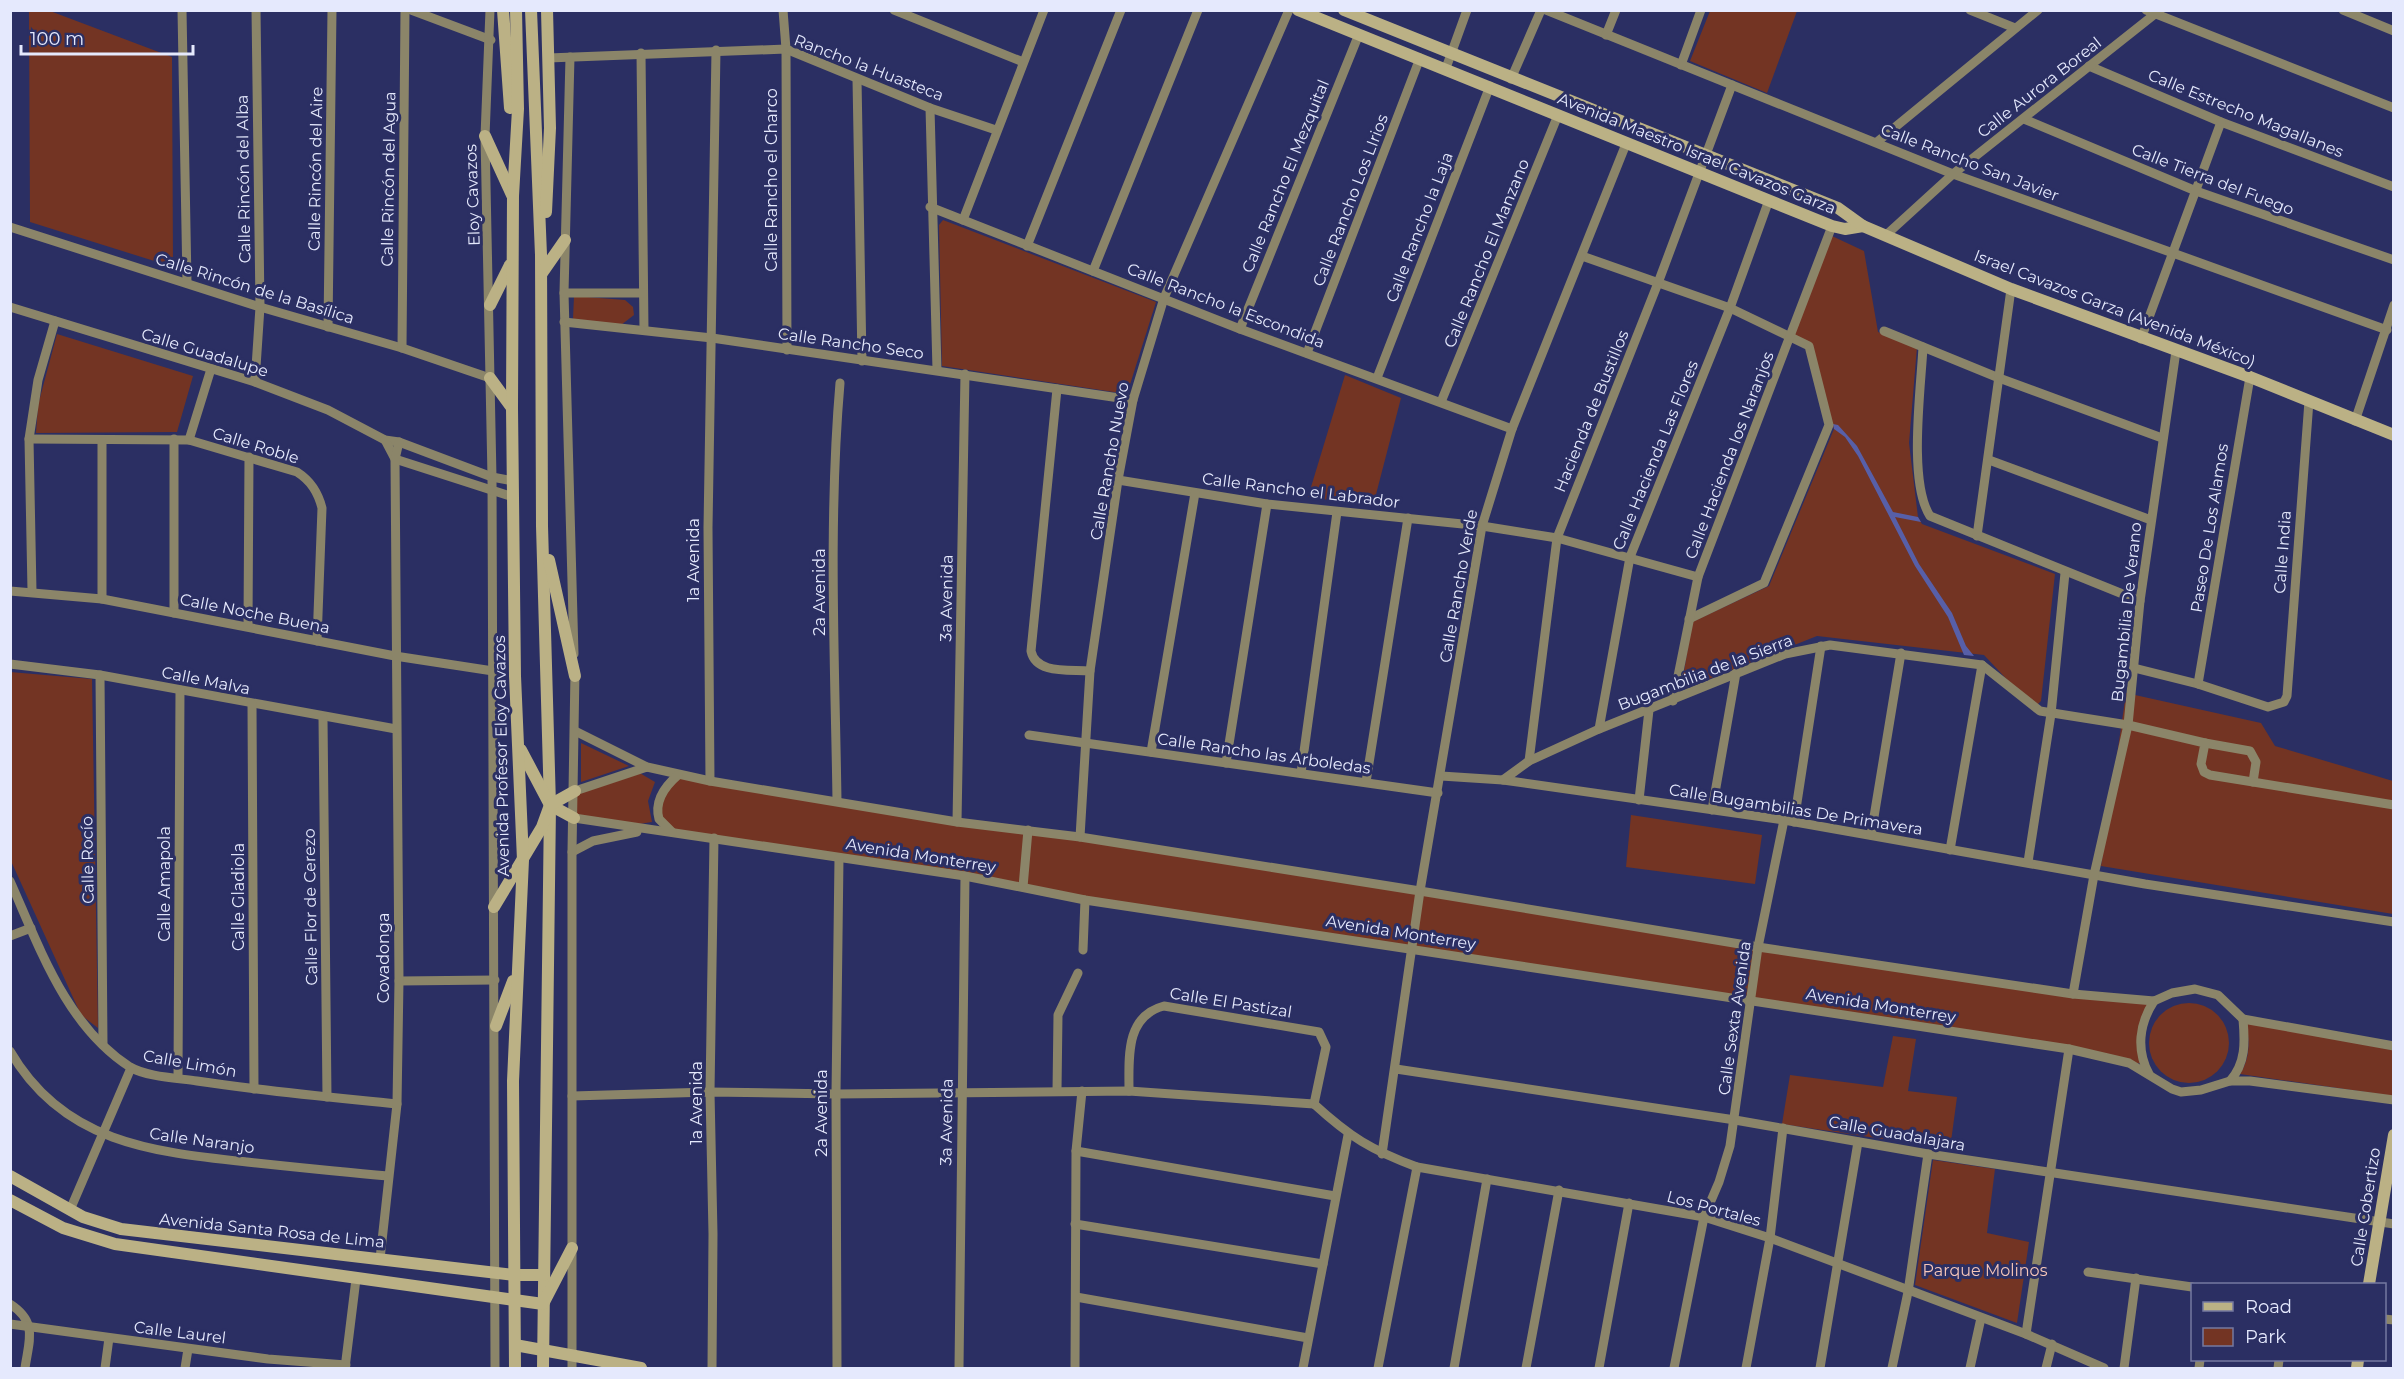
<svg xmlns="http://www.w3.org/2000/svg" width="2404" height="1379" font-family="Montserrat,sans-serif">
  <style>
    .green { fill: #733423 }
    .water { fill: #575fa8 }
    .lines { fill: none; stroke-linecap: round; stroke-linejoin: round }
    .street { stroke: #8b8569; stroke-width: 9 }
    .secondary { stroke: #bbb185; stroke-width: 12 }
    .labels { text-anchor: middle; stroke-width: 6; stroke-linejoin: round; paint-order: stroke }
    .street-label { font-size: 16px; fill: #e5e9fd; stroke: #2b2f63 }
    .park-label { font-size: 16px; fill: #f6c6b8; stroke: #2b2f63 }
  </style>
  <rect width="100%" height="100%" fill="#2b2f63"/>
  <g class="green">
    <polygon points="29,11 50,11 172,57 173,263 167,265 30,222"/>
    <polygon points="1710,11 1797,11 1767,93 1690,61"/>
    <polygon points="943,220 1156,302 1127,394 942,366 939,225"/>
    <polygon points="1832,236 1864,251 1878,332 1917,347 1909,443 1918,517 1922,524 2055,574 2041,701 2037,705 2028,702 1984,655 1817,636 1681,690 1692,622 1769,586 1834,429 1810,346 1792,336"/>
    <polygon points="574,296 625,300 633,307 634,315 621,325 573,319"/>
    <polygon points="57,334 193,376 177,432 36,433 38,405"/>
    <polygon points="1345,375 1401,398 1373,506 1308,497"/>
    <polygon points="10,672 92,679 98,1028 81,1015 11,861"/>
    <polygon points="2126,693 2261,723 2275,746 2393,781 2393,914 2101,866"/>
    <polygon points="581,743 629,766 581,782"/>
    <polygon points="638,772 655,782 648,801 652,822 633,825 576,816 577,792"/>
    <polygon points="678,775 1758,947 2154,1001 2147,1013 2143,1064 672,832 662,823 658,802"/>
    <polygon points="1631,815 1762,835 1755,884 1626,867"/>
    <circle cx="2189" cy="1043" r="40"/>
    <path d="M2246,1023L2393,1050V1096L2240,1074C2250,1058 2250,1042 2246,1023Z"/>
    <polygon points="1893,1036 1916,1039 1908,1091 1957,1097 1950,1149 1782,1124 1790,1075 1883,1087"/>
    <polygon points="1933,1160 1995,1169 1987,1233 2029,1242 2017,1323 1915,1285"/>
  </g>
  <polygon class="water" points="1833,424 1838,425 1857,446 1893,512 1918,517 1921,522 1895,517 1919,564 1952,613 1966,646 1974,656 1964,655 1948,617 1915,566 1858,456 1845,437 1834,429"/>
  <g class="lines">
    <g class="street">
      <polyline points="182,10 187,283"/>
      <polyline points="411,10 491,40"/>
      <polyline points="490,10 485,136 492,477 495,1368"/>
      <polyline points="783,10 786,49 787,350"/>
      <polyline points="894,10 1023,62"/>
      <polyline points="1546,10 1953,174 2387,330"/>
      <polyline points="1970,10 2015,28"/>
      <polyline points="2146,10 2394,108"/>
      <polyline points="2343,10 2394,31"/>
      <polyline points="1606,35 1616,10"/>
      <polyline points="641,53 644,330"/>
      <polyline points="570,57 564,293 574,654"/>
      <polyline points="548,58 786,49 930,108 996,130"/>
      <polyline points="1681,65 1701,10"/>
      <polyline points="2089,66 2221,122 2394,187"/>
      <polyline points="1446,68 1467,10"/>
      <polyline points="857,79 862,361"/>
      <polyline points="1511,79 1541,10"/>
      <polyline points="930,108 937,370"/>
      <polyline points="2024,119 2196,191 2394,260"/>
      <polyline points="1877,142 2038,10"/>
      <polyline points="930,207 1240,329 1512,429"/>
      <polyline points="963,220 1044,10"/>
      <polyline points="10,227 260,307 402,348 490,378"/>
      <polyline points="1885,236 1953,174 2160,10"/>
      <polyline points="1027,246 1121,10"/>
      <polyline points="1582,256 1730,308 1809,346 1829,425 1764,583 1689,619"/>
      <polyline points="1093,271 1198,10"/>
      <polyline points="564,293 643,293"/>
      <polyline points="10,307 255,382 328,410 385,440 399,442 492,477 513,481"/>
      <polyline points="564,322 712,338 1133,400"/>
      <polyline points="328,327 332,10"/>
      <polyline points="1240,329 1359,34"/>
      <polyline points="1884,331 1999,378 2162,438"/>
      <polyline points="2141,339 2221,122"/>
      <path d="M1923,347C1921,388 1908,482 1930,516L2140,601"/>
      <polyline points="402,348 405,10"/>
      <polyline points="1307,353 1420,58"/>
      <polyline points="1377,378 1490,86"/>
      <polyline points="255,382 260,307 256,10"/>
      <path d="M1057,389L1031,651C1036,675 1071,669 1090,671"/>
      <polyline points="1441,402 1558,115"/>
      <polyline points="2355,421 2394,305"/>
      <path d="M29,439L189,440L297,472C311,481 318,492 322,508L317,641"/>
      <polyline points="174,439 174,613"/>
      <polyline points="189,440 211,369"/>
      <polyline points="385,440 395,459 513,497"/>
      <polyline points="1989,460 2151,520"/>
      <polyline points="1118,480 1267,504 1482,526 1557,538 1698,577"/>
      <polyline points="1977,536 2011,289"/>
      <polyline points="10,591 102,599 395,656 493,671"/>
      <polyline points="32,591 29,439 38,380 55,321"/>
      <polyline points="102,599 102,442"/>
      <polyline points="248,626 249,457"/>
      <polyline points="10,664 100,675 396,729"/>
      <polyline points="2134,668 2198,684 2268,707 2284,702 2287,696 2309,401"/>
      <polyline points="100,675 103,1045"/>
      <polyline points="2198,684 2250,377"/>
      <polyline points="1673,701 1698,577 1832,226"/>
      <polyline points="252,704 254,1089"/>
      <polyline points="323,718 327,1097"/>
      <polyline points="1599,729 1630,557 1730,308 1769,200"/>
      <polyline points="575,731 647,767 710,781 957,822 1080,837 1420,891 1758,947 2073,994 2154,1001 2172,993 2195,989 2218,995 2243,1019 2394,1046"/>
      <polyline points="1029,735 1438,793"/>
      <polyline points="2205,743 2250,751 2256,762 2253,782"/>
      <polyline points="1151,752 1195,493"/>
      <polyline points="1529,761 1557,538 1658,283 1732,85"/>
      <polyline points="1226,763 1267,504"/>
      <polyline points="1301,773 1337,512"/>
      <polyline points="1441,776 1503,780 1784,820 2145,884 2394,922"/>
      <polyline points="1503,780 1529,761 1599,729 1785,654 1830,645 1982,665 2040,711 2128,725 2205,743 2201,764 2204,772 2210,775 2394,805"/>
      <polyline points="710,781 708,528 716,50"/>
      <polyline points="1366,782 1408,518"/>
      <polyline points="575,791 647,767"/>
      <polyline points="1639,800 1649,710"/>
      <path d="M837,801C835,662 828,522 840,383"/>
      <polyline points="1712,810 1736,673"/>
      <polyline points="574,818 965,876 1085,900 2069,1049 2129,1063 2172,1089 2181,1092 2201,1090 2230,1081 2250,1081 2394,1100"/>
      <polyline points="957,822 965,374"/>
      <polyline points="1794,822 1821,646"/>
      <path d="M672,832L659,819C654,801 664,787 678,775"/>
      <polyline points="1871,835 1901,653"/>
      <polyline points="1080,837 1090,671 1118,480 1133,400 1164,298 1289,10"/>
      <polyline points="1950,850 1982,665"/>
      <polyline points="572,852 593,841 637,832"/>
      <polyline points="2028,862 2051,714 2065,573"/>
      <path d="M10,881C39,946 66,1026 130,1067C147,1077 177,1078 197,1081C263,1091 330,1097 397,1104"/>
      <polyline points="1023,887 1028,830"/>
      <polyline points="10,936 31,928"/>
      <polyline points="1083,950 1085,900"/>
      <polyline points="399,981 495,980"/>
      <polyline points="2073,994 2094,875 2128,725 2140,601 2176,351"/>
      <path d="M10,1051C63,1143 153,1152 247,1162C294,1167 341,1172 388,1176"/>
      <polyline points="1396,1069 1735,1120 1928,1154 2394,1224"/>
      <path d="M2149,1074C2136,1050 2139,1024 2154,1001"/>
      <polyline points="178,1078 180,690"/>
      <path d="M2230,1081C2246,1063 2245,1042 2243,1019"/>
      <polyline points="1057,1091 1058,1015 1078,973"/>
      <path d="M1129,1091C1129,1058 1125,1016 1164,1006L1319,1032L1326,1047L1314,1104"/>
      <polyline points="572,1096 710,1092 836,1094 1129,1091 1314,1104"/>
      <path d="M1314,1104C1350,1137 1371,1150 1417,1167L1704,1217L1770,1238L2026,1334L2104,1368"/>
      <polyline points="1076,1151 1335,1196"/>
      <polyline points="1382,1154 1420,891 1482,526 1512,429 1626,144"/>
      <polyline points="70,1210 131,1068"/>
      <polyline points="1075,1224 1323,1264"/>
      <polyline points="380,1259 397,1104 399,981 395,459 399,442"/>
      <polyline points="2088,1272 2192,1287"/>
      <polyline points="1076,1297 1308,1338"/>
      <path d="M10,1304C38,1322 29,1340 25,1368"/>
      <polyline points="2384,1319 2394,1320"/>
      <polyline points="10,1324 268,1359 346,1365"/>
      <polyline points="2026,1334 2069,1049"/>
      <polyline points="105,1368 109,1338"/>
      <polyline points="185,1368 188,1349"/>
      <polyline points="345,1368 356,1279"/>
      <polyline points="572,1368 572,852 575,671"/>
      <polyline points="712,1368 713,1234 710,1092 714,838"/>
      <polyline points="837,1368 836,1094 839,858"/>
      <polyline points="959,1368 965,876"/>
      <polyline points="1075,1368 1076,1151 1082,1091"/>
      <polyline points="1303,1368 1348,1135"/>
      <polyline points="1378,1368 1417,1167"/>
      <polyline points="1454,1368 1487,1179"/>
      <polyline points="1526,1368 1559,1190"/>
      <polyline points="1599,1368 1629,1203"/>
      <polyline points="1674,1368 1704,1217 1719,1182 1730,1146 1758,947 1784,820"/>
      <polyline points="1746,1368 1770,1238 1783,1128"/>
      <polyline points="1820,1368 1858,1142"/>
      <polyline points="1892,1368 1908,1292 1928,1154"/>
      <polyline points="1970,1368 1981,1318"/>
      <polyline points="2046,1368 2052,1344"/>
      <polyline points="2124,1368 2136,1278"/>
      <polyline points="2199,1368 2200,1360"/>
      <polyline points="2278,1368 2279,1360"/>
    </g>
    <g class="secondary">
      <polyline points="503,10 510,108"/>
      <polyline points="531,10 541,255 542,526 550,805 543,1368"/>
      <polyline points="1298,10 1832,226 1845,229 1863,226"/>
      <polyline points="1344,10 1838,208 1863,226 2011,289 2250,377 2394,435"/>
      <polyline points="485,136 512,195"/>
      <polyline points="546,212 550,128 547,10"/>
      <polyline points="542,273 565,240"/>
      <polyline points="490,305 510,265"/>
      <polyline points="490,378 512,408"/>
      <polyline points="549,560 575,676"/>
      <polyline points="521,750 550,805 574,818"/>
      <polyline points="494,907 542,827 550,805 575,791"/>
      <polyline points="496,1026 513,981"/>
      <polyline points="10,1176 83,1217 121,1229 514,1275 543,1275"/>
      <polyline points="10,1200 63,1228 115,1244 543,1304 572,1248"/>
      <polyline points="2369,1284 2394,1135"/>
      <polyline points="515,1345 641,1368"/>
      <polyline points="515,1368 513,1081 523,860 515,676 512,408 513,196 518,109 516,10"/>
      <polyline points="2357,1368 2358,1360"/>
    </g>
  </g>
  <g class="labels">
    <g class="street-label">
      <text transform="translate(869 67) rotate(21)" y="6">Rancho la Huasteca</text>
      <text transform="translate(2039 87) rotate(-38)" y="6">Calle Aurora Boreal</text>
      <text transform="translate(2246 113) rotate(22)" y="6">Calle Estrecho Magallanes</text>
      <text transform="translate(1697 153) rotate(22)" y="6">Avenida Maestro Israel Cavazos Garza</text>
      <text transform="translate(1970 162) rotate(21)" y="6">Calle Rancho San Javier</text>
      <text transform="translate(315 169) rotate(-89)" y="6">Calle Rincón del Aire</text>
      <text transform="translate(1285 176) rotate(-68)" y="6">Calle Rancho El Mezquital</text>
      <text transform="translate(243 179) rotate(-91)" y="6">Calle Rincón del Alba</text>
      <text transform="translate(388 179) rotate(-89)" y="6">Calle Rincón del Agua</text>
      <text transform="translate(2213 179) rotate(21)" y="6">Calle Tierra del Fuego</text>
      <text transform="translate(771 180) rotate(-90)" y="6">Calle Rancho el Charco</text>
      <text transform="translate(472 195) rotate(-92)" y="6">Eloy Cavazos</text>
      <text transform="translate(1350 200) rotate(-69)" y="6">Calle Rancho Los LIrios</text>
      <text transform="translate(1419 227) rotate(-69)" y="6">Calle Rancho la Laja</text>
      <text transform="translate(1486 253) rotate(-68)" y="6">Calle Rancho El Manzano</text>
      <text transform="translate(255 288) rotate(17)" y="6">Calle Rincón de la Basílica</text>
      <text transform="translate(1226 305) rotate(21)" y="6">Calle Rancho la Escondida</text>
      <text transform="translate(2115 308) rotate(21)" y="6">Israel Cavazos Garza (Avenida México)</text>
      <text transform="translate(851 343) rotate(8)" y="6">Calle Rancho Seco</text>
      <text transform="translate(205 352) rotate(17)" y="6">Calle Guadalupe</text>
      <text transform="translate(1591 411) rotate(-68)" y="6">Hacienda de Bustillos</text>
      <text transform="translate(256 445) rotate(17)" y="6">Calle Roble</text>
      <text transform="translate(1655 455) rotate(-68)" y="6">Calle Hacienda Las Flores</text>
      <text transform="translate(1729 455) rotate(-69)" y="6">Calle Hacienda los Naranjos</text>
      <text transform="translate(1109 461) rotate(-80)" y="6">Calle Rancho Nuevo</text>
      <text transform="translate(1301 490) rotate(7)" y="6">Calle Rancho el Labrador</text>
      <text transform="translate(2209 528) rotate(-81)" y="6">Paseo De Los Alamos</text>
      <text transform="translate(2282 552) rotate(-86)" y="6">Calle India</text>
      <text transform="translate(693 560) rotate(-90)" y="6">1a Avenida</text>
      <text transform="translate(1458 586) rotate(-80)" y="6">Calle Rancho Verde</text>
      <text transform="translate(819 592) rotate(-90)" y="6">2a Avenida</text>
      <text transform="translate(946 598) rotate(-89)" y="6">3a Avenida</text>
      <text transform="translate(2126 612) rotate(-84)" y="6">Bugambilia De Verano</text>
      <text transform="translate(255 613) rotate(11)" y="6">Calle Noche Buena</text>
      <text transform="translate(1705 672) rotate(-21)" y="6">Bugambilia de la Sierra</text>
      <text transform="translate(206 680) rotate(11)" y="6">Calle Malva</text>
      <text transform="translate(1264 753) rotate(8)" y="6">Calle Rancho las Arboledas</text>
      <text transform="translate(501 756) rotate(-91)" y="6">Avenida Profesor Eloy Cavazos</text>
      <text transform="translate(1796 809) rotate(9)" y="6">Calle Bugambilias De Primavera</text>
      <text transform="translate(921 855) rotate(9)" y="6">Avenida Monterrey</text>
      <text transform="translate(87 860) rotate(-91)" y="6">Calle Rocío</text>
      <text transform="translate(164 884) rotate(-90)" y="6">Calle Amapola</text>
      <text transform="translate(238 897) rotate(-90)" y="6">Calle Gladiola</text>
      <text transform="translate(310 907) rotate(-91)" y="6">Calle Flor de Cerezo</text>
      <text transform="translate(1401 932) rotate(9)" y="6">Avenida Monterrey</text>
      <text transform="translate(383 958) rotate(-90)" y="6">Covadonga</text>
      <text transform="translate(1231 1002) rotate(9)" y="6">Calle El Pastizal</text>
      <text transform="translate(1881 1005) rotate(9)" y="6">Avenida Monterrey</text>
      <text transform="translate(1734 1018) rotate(-82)" y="6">Calle Sexta Avenida</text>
      <text transform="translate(190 1063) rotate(10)" y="6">Calle Limón</text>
      <text transform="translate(696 1103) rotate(-90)" y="6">1a Avenida</text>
      <text transform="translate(821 1113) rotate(-90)" y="6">2a Avenida</text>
      <text transform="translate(946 1122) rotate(-89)" y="6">3a Avenida</text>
      <text transform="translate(1897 1133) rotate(10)" y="6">Calle Guadalajara</text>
      <text transform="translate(202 1140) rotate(8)" y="6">Calle Naranjo</text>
      <text transform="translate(2365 1207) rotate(-81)" y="6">Calle Cobertizo</text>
      <text transform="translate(1714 1208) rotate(15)" y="6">Los Portales</text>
      <text transform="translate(272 1230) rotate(6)" y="6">Avenida Santa Rosa de Lima</text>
      <text transform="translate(180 1332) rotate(7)" y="6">Calle Laurel</text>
    </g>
    <g class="park-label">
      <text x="1985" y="1276">Parque Molinos</text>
    </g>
  </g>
  <rect width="2404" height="1379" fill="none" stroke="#e5e9fd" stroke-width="24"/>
  <rect x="2191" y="1283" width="195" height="78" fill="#2b2f63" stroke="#7579a1" stroke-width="1.5"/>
  <rect x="2203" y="1302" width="30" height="9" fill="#bbb185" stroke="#7579a1" stroke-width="1.5"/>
  <text x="2245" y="1313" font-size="18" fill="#e5e9fd">Road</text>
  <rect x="2203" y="1328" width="30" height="18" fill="#733423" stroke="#7579a1" stroke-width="1.5"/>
  <text x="2245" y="1343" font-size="18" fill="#e5e9fd">Park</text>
  <path d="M21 45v9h172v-9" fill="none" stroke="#e5e9fd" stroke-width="3"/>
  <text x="30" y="45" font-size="18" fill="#e5e9fd" stroke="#2b2f63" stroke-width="4.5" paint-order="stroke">100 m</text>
</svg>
